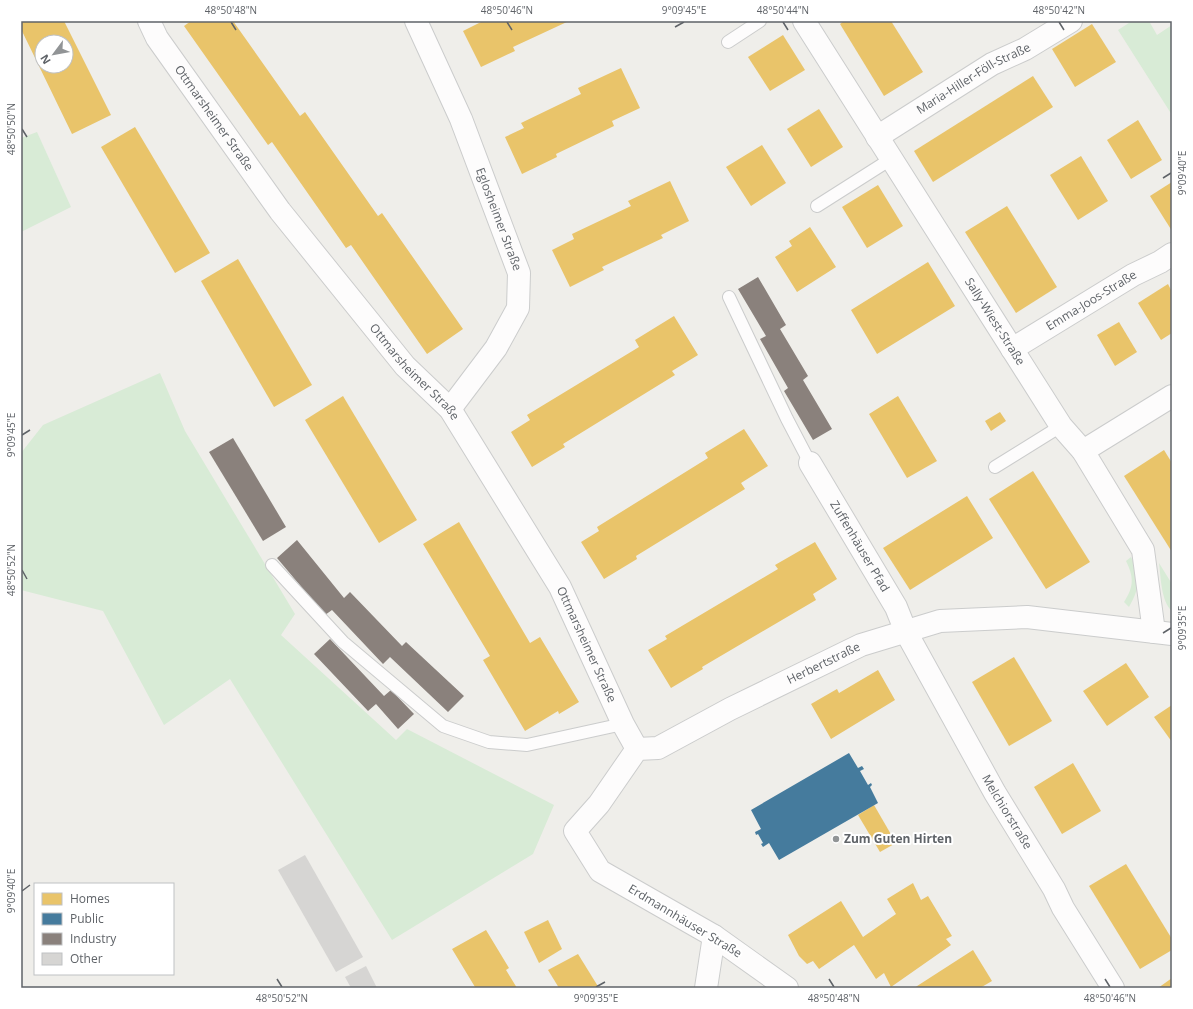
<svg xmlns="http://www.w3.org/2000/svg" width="1193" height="1009" font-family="'Open Sans',sans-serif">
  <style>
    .green { fill: #d8ebd6 }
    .homes { fill: #e9c46a; fill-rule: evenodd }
    .public { fill: #457b9d }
    .industry { fill: #8a817c }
    .building { fill: #d6d5d3 }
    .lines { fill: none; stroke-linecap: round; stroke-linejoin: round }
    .lane-casing { stroke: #cbcccc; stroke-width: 14 }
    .street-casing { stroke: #cbcccc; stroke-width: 24 }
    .lane { stroke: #fdfcfc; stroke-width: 12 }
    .street { stroke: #fdfcfc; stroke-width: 22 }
    .ticks { fill: none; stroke: #5f6368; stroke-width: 1.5 }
    .poi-dot { fill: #919496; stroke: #fff; stroke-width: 1.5 }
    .labels { text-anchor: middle; stroke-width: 4; stroke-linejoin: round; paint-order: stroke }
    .street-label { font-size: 12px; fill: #5f6368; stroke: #fff }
    .poi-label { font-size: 12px; font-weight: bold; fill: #5f6368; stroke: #fff; text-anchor: start }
    .neatline { fill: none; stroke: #5f6368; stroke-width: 1.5 }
    .ticks-label { font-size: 10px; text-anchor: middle; fill: #5f6368 }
  </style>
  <rect width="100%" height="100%" fill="#efeeea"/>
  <g class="green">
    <polygon points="1132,21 1149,21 1157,35 1172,25 1172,115 1118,30"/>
    <polygon points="37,132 71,207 21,232 21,138"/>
    <polygon points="160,373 185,431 295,614 281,635 396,740 407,729 554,805 533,854 392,940 230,679 164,725 103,611 21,590 21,453 43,425"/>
    <path d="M1131,557C1141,577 1140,588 1129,607L1124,602C1134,587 1134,577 1126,561Z"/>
    <path d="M1159,563L1172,584V611C1161,601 1161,578 1159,563Z"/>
  </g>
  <g class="homes">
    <path d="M21,21H64L111,115L72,134L21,29ZM42,42H66V66H42Z"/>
    <polygon points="191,21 233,21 300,116 305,112 378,216 382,213 463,329 427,354 351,245 346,248 272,142 268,145 184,26"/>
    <polygon points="483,21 569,21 513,47 515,51 481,67 463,31"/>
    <polygon points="844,21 891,21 923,72 884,96 840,24"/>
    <polygon points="1092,24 1116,62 1075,87 1052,49"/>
    <polygon points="783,35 805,70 770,91 748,57"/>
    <polygon points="621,68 640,108 612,121 614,126 556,154 557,157 522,174 505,137 524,128 521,123 581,94 578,88"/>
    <polygon points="1033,76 1053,107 933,182 914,151"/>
    <polygon points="819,109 843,147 811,167 787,129"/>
    <polygon points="1138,120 1162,160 1131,179 1107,140"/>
    <polygon points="135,127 210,253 175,273 101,147"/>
    <polygon points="762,145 786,183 751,206 726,167"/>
    <polygon points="1081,156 1108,201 1078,220 1050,175"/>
    <polygon points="670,181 689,221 661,235 663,238 602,267 604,270 570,287 552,250 574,239 572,234 631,206 628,201"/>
    <polygon points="1172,182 1172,231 1150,196"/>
    <polygon points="878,185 903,226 867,248 842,207"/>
    <polygon points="1007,206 1057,287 1016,313 965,232"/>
    <polygon points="810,227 836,267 797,292 775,257 792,246 789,241"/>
    <polygon points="238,259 312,385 274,407 201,281"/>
    <polygon points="928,262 955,306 877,354 851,310"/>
    <polygon points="1168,284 1172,292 1172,333 1161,340 1138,303"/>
    <polygon points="674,316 698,355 672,371 675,375 563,444 565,447 532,467 511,432 530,420 527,415 639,347 635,340"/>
    <polygon points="1119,322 1137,352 1115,366 1097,335"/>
    <polygon points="343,396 417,520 379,543 305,420"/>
    <polygon points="898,396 937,461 907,478 869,414"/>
    <polygon points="1000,412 1006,421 991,431 985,421"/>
    <polygon points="744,429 768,466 741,483 745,489 636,556 637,559 604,579 581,542 599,531 597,527 708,458 705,453"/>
    <polygon points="1164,450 1172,463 1172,552 1124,476"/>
    <polygon points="1033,471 1090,562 1046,589 989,499"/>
    <polygon points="967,496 993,538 910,590 883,548"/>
    <polygon points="459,522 530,643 540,637 579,702 559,714 558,711 525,731 483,660 490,656 423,544"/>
    <polygon points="815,542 837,579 813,594 816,600 702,667 703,669 671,688 648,650 667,639 665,636 778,569 775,565"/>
    <polygon points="1014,657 1052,721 1009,746 972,682"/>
    <polygon points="1126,663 1149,697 1107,726 1083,691"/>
    <polygon points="878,670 895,700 831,739 811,704 837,689 839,693"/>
    <polygon points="1172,705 1172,742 1154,717"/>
    <polygon points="1073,763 1101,811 1062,834 1034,787"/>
    <polygon points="874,805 896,843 880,852 858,815"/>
    <polygon points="1126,864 1172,939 1172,950 1140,969 1089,886"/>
    <polygon points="913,883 921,900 928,896 952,936 946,939 951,945 891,987 884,973 876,979 854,945 819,969 813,961 807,964 799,956 788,935 841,901 863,937 896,914 887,899"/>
    <polygon points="548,920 562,949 539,963 524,932"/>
    <polygon points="486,930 509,968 506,970 517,988 473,988 475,987 452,949"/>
    <polygon points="973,950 992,981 980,988 914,988"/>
    <polygon points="578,954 599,988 559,988 548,970"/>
    <polygon points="1172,978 1172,988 1158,988"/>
  </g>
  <polygon class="public" points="849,753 858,768 862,766 864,769 860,771 868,785 871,783 872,785 870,787 878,803 779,860 769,843 763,847 761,844 763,843 758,834 756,835 755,832 761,829 751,810"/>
  <g class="industry">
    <polygon points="758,277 786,325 780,329 808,376 803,380 832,429 813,440 784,391 788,388 760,339 766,336 738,289"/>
    <polygon points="233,438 286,527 263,541 209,452"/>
    <polygon points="297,540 344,598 350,592 402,646 406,642 464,696 448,712 390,657 383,664 332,610 325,615 277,558"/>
    <polygon points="330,639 384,696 391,690 414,714 398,729 376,704 368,711 314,654"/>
  </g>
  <g class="building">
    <polygon points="305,855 363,957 336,972 278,870"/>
    <polygon points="366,966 377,988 351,988 345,977"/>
  </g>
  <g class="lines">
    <defs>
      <g id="lane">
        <polyline points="728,42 760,21"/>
        <polyline points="817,206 891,159"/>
        <polyline points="729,297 787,419 810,463"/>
        <polyline points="995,467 1061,426"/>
        <polyline points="272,565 343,642 443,726 489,742 527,745 623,724"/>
      </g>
      <g id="street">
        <path id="s1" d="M149,21L157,38L280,211L405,366L450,409L560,587L623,724L637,749"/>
        <path id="s2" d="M416,21L461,119L519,273L518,308L496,348L450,409"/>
        <path id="s3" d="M804,21L1061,426L1083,451L1143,550L1154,632"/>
        <path id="s4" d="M877,137L992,64L1025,49L1071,21"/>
        <path id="s5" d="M1012,349L1133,275L1160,262L1172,254"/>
        <polyline points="1083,451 1172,396"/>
        <path id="s6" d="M810,463L896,607L906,632L995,793L1054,889L1063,908L1113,988"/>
        <polyline points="706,988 714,936"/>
        <path id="s7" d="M787,988L714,936L600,871L575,831L599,804L637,749L658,748L730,709L861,645L940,621L1027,617L1172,634"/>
      </g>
    </defs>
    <use href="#lane" class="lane-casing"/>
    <use href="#street" class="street-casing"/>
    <use href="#lane" class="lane"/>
    <use href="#street" class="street"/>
  </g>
  <path class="ticks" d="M231,22L236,30M507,22L512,30M783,22L788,30M1059,22L1064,30M675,27L684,22M22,129L27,137M1163,178L1171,173M22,435L30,430M22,570L27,579M1163,633L1171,628M22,891L30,885M277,979L282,987M829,979L834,987M1105,979L1110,987M596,987L605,982"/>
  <circle class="poi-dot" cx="836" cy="839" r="4"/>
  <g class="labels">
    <g class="street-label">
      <text dy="4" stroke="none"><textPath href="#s4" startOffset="113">Maria-Hiller-Föll-Straße</textPath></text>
      <text dy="4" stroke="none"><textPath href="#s1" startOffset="117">Ottmarsheimer Straße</textPath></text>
      <text dy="4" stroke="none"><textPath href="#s2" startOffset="215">Eglosheimer Straße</textPath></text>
      <text dy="4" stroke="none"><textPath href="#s5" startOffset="93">Emma-Joos-Straße</textPath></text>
      <text dy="4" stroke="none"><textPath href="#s3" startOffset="356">Sally-Wiest-Straße</textPath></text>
      <text dy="4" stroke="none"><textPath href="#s1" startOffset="441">Ottmarsheimer Straße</textPath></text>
      <text dy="4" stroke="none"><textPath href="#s6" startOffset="97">Zuffenhäuser Pfad</textPath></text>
      <text dy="4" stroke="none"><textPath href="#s1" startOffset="765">Ottmarsheimer Straße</textPath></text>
      <text dy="4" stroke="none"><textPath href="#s7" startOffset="578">Herbertstraße</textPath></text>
      <text dy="4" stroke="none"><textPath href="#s6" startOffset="401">Melchiorstraße</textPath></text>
      <text transform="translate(685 921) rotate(31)" y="4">Erdmannhäuser Straße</text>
    </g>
    <g class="poi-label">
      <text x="844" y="843">Zum Guten Hirten</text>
    </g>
  </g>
  <rect width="1193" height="1009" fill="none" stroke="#ffffff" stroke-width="44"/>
  <rect x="34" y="883" width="140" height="92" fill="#ffffff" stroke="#bfc1c3"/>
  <rect x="42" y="893" width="20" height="12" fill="#e9c46a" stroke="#bfc1c3"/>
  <text x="70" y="903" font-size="12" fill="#5f6368">Homes</text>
  <rect x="42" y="913" width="20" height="12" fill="#457b9d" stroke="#bfc1c3"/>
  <text x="70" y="923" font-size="12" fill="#5f6368">Public</text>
  <rect x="42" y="933" width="20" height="12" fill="#8a817c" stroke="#bfc1c3"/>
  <text x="70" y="943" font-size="12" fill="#5f6368">Industry</text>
  <rect x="42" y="953" width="20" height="12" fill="#d6d5d3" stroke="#bfc1c3"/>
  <text x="70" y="963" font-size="12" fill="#5f6368">Other</text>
  <g transform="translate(54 54) rotate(238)"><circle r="19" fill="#ffffff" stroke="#bfc1c3"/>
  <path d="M0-3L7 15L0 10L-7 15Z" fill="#919496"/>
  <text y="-6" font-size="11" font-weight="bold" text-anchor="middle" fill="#5f6368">N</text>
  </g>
  <rect x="22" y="22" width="1149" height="965" class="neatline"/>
  <g class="ticks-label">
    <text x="231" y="14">48°50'48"N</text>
    <text x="507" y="14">48°50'46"N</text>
    <text x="684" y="14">9°09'45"E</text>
    <text x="783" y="14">48°50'44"N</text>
    <text x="1059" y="14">48°50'42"N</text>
    <text transform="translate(11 129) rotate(-90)" y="4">48°50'50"N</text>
    <text transform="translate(1182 173) rotate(-90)" y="4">9°09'40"E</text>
    <text transform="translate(11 435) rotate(-90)" y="4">9°09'45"E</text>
    <text transform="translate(11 570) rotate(-90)" y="4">48°50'52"N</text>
    <text transform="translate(1182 628) rotate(-90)" y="4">9°09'35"E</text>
    <text transform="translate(11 891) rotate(-90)" y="4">9°09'40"E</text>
    <text x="282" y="1002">48°50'52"N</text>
    <text x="596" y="1002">9°09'35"E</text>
    <text x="834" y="1002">48°50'48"N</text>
    <text x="1110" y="1002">48°50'46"N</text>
  </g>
</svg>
